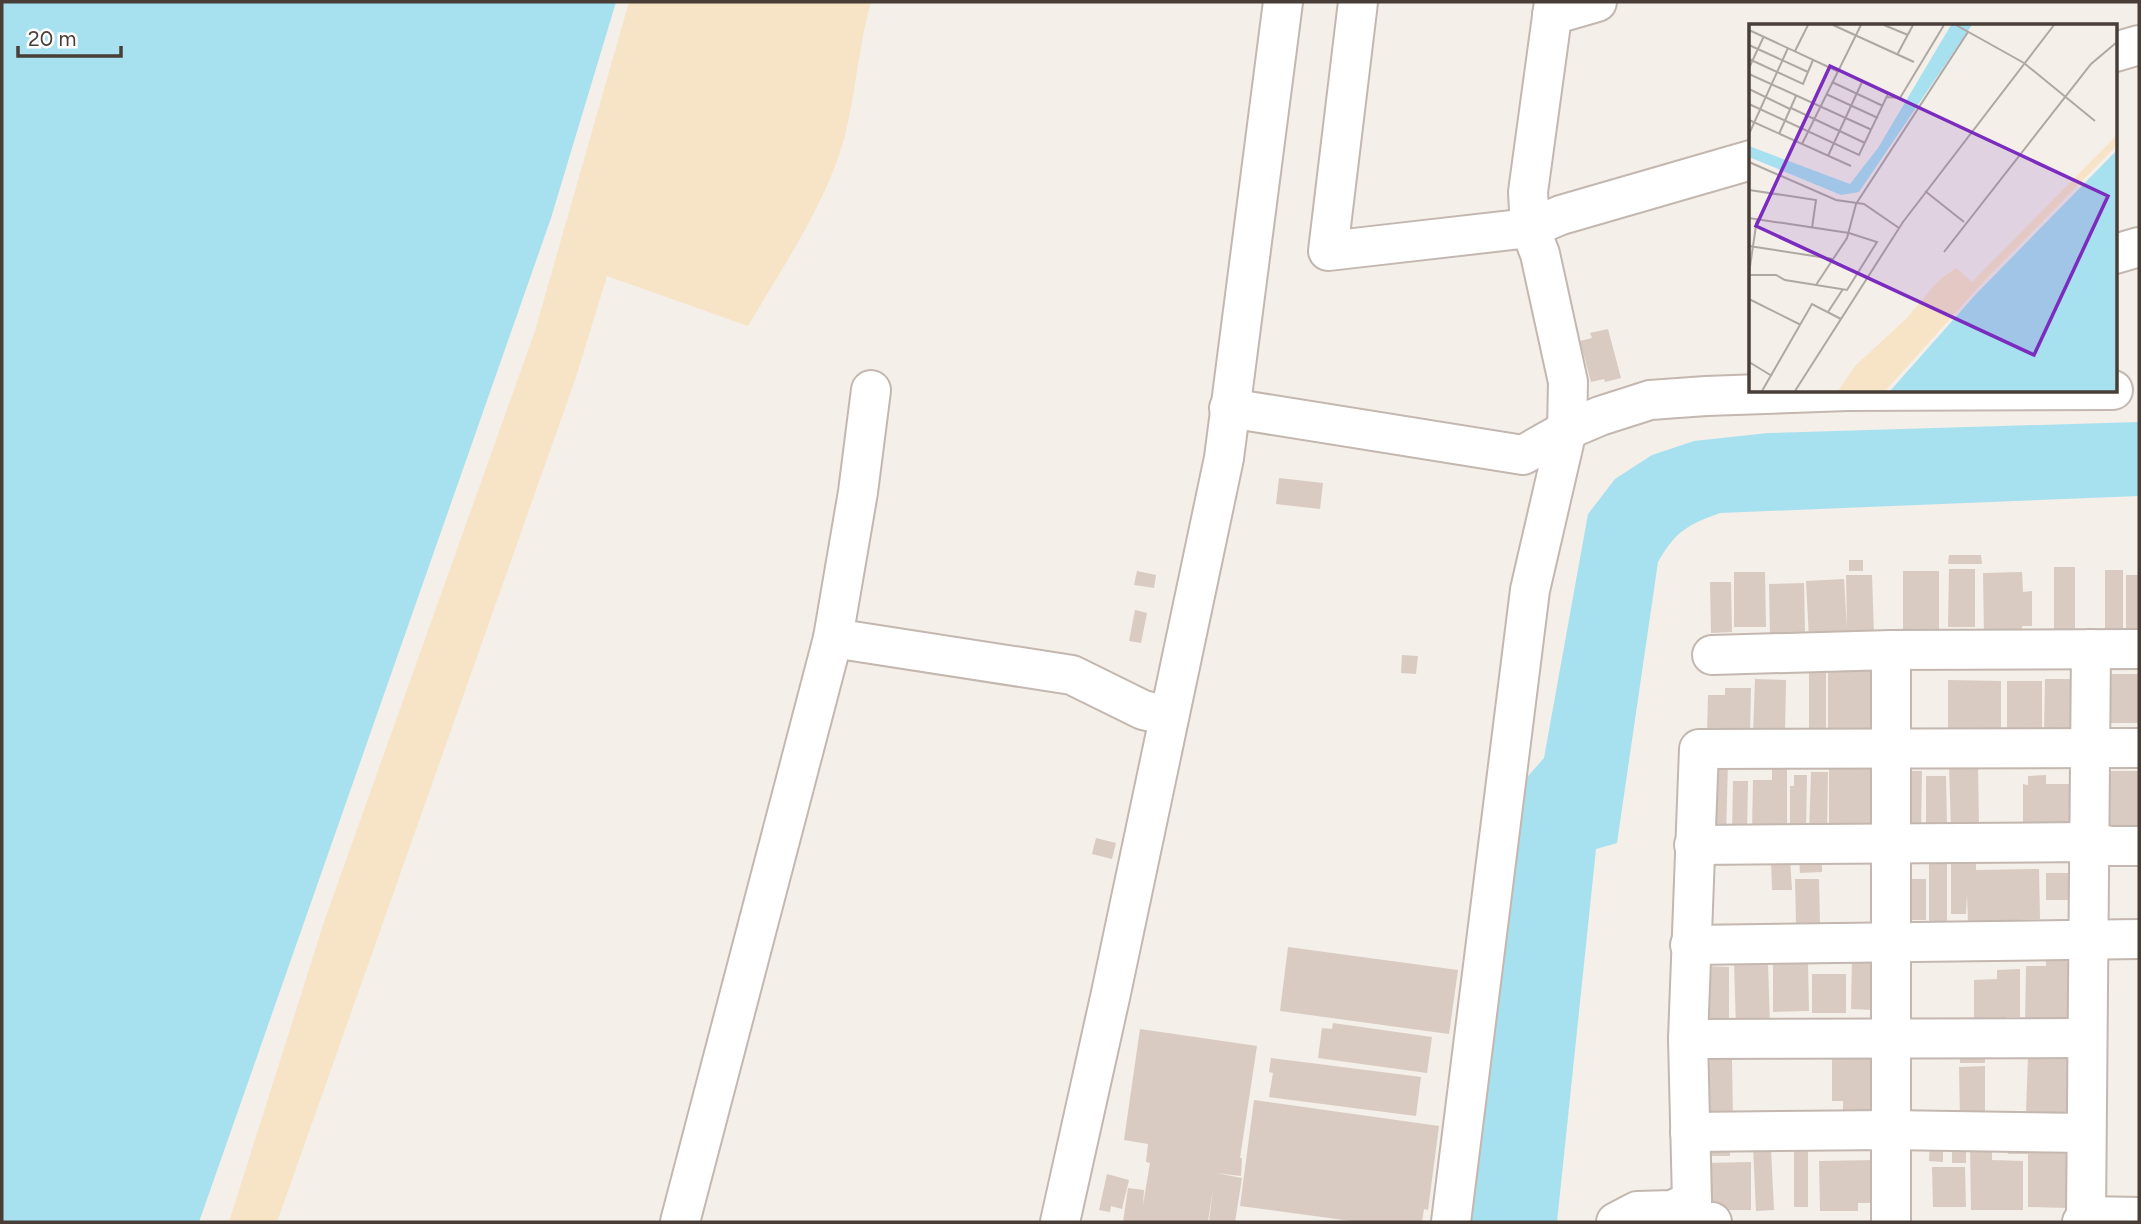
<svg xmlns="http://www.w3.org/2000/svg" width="2141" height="1224" font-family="Figtree,sans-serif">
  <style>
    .sand { fill: #f7e3c6 }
    .water { fill: #a7e0ef }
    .building { fill: #d9cbc2 }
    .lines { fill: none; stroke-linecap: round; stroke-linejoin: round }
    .street-casing { stroke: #c3b7af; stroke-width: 42 }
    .street { stroke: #fff; stroke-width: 38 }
    .inset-road { fill: none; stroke: #afa8a2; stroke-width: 2 }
    .view { fill: #7b2cbf; fill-opacity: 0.15; stroke: #7b2cbf; stroke-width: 3.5 }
    .inset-edge { fill: none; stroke: #483e37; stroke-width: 3.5 }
  </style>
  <rect width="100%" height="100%" fill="#f4efe9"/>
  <path class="sand" d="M629,2H871C858,47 856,94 844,139C825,206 783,266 748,326L607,276L576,377L277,1222H229L324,922L535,331Z"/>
  <g class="water">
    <polygon points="2,2 616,2 551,218 199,1222 2,1222"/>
    <path d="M2139,422V496L1720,513C1687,525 1676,531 1658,562L1617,843L1596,849L1557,1222H1466L1522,783L1544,758L1588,514L1615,479L1652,455L1694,441L1768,433Z"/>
  </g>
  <g class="building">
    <polygon points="1608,329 1621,378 1605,382 1604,379 1591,382 1580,341 1592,338 1590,333"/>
    <polygon points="1279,478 1323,483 1320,509 1276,504"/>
    <polygon points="1949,555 1981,555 1982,564 1948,564"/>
    <rect x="1849" y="560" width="14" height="11"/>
    <polygon points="2054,567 2075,567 2075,630 2054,629"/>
    <polygon points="1949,569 1975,569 1975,627 1948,627"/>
    <rect x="2105" y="570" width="18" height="63"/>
    <polygon points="1137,571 1156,575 1154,588 1134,585"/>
    <rect x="1903" y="571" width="36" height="60"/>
    <polygon points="1734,572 1765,572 1766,627 1734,627"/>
    <polygon points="2022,572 2023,592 2032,591 2032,626 2022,626 2022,637 1984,637 1983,573"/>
    <polygon points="1846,575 1872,575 1874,635 1809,639 1806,581 1844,579 1847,629"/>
    <rect x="2126" y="575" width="13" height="57"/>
    <polygon points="1710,582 1731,582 1732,632 1711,633"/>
    <polygon points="1804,583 1805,634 1770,635 1769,584"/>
    <polygon points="1135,610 1147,613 1141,643 1129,641"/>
    <polygon points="1402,655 1418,656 1416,674 1401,673"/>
    <rect x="1809" y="666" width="17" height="73"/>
    <polygon points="1850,666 1875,666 1878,738 1828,738 1828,672 1850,672"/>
    <rect x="2110" y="674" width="29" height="49"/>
    <polygon points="1755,679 1786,680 1785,734 1753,733"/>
    <polygon points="2045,679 2074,679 2074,736 2044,735"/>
    <polygon points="1948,680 2001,681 2001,733 1948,733"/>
    <polygon points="2007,681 2042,681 2042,736 2007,735"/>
    <polygon points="1725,688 1751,688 1750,735 1707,734 1708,695 1725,695"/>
    <polygon points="1829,761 1856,766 1856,769 1872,769 1875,830 1829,830"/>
    <polygon points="1709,762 1728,762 1726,835 1707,834"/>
    <polygon points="1772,762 1787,762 1787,833 1752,832 1753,780 1772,780"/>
    <polygon points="1949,765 1978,765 1979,829 1951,830"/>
    <polygon points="1903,771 1922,771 1921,831 1903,831"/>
    <rect x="2101" y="771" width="38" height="54"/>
    <polygon points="1811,772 1828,772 1827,834 1809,833"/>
    <polygon points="1794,775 1807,775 1806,831 1790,831 1790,786 1794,786"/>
    <polygon points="2046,775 2046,784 2076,784 2077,830 2023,831 2023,784 2028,785 2028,776"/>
    <polygon points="1926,776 1946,776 1947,828 1926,828"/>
    <polygon points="1733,781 1748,781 1747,834 1732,834"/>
    <polygon points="1096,838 1116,843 1112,859 1092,854"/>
    <polygon points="1981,853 1982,863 1976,863 1976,870 2039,869 2040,919 1968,922 1967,894 1966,914 1951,914 1951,863 1966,863 1966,854"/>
    <polygon points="1822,856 1822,872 1800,873 1799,857"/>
    <rect x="1929" y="856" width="18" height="70"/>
    <polygon points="1790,858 1792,890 1772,890 1771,859"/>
    <polygon points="2046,873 2069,873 2070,900 2046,900"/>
    <polygon points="1795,879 1819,879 1820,925 1796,925"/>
    <rect x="1904" y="879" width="22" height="41"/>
    <polygon points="1288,947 1458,970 1449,1034 1280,1011"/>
    <polygon points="2046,953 2073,954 2074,1026 2025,1025 2026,966 2046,966"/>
    <polygon points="1852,956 1875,957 1874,1010 1851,1009"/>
    <polygon points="1768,961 1770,1027 1736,1028 1734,962"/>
    <polygon points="1773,963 1808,963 1809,1011 1773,1012"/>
    <polygon points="1705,966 1729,967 1729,1026 1705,1025"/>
    <polygon points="2020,969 2020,1017 2006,1017 2006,1023 1974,1024 1974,980 1997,979 1997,970"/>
    <rect x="1812" y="974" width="34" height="39"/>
    <polygon points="1333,1023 1432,1037 1427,1073 1318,1058 1322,1028 1332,1029"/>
    <polygon points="1140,1029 1257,1046 1240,1158 1242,1158 1241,1176 1216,1173 1242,1178 1235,1222 1209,1222 1213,1188 1208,1222 1123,1222 1128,1188 1144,1190 1143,1205 1150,1163 1146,1162 1148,1144 1124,1140"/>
    <polygon points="2072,1048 2072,1113 2026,1112 2028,1056"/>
    <polygon points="1872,1053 1873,1117 1843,1117 1843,1101 1832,1101 1832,1054"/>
    <rect x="1960" y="1053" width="25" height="10"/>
    <polygon points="1271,1058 1421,1077 1416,1116 1269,1097 1273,1073 1269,1072"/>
    <polygon points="1702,1059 1732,1059 1733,1122 1703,1122"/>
    <polygon points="1985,1066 1985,1117 1960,1117 1959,1067"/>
    <polygon points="1254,1100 1439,1126 1428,1210 1424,1209 1422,1222 1359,1222 1240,1206"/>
    <polygon points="1930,1141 1943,1141 1943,1162 1929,1161"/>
    <polygon points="2008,1142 2048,1146 2048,1152 2066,1152 2066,1208 2028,1207 2028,1154 2008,1154"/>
    <polygon points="1794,1143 1808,1144 1808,1207 1794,1207"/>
    <rect x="1952" y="1144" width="14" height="19"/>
    <polygon points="1702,1145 1730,1146 1730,1156 1702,1156"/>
    <polygon points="1970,1145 1992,1145 1992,1160 2023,1161 2023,1210 1971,1210"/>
    <polygon points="1753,1146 1771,1149 1774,1210 1756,1211"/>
    <polygon points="1875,1160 1875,1203 1858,1203 1858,1211 1820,1211 1819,1161"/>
    <polygon points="1751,1162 1751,1210 1706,1210 1705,1163"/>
    <polygon points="1932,1167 1965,1167 1966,1207 1933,1207"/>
    <polygon points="1107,1174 1129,1180 1122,1209 1111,1206 1110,1212 1099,1210"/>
  </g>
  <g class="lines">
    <defs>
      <g id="street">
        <polyline points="1358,2 1328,251 1530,228 1561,215 1751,160"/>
        <polyline points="1552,15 1597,2"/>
        <polyline points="2115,52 2139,45"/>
        <polyline points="2115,254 2139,247"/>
        <polyline points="1229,408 1523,455 1567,430 1600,416 1650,400 1706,396 1847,391 2113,390"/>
        <polyline points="833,638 1072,675 1143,710 1169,716"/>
        <polyline points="1712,655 1891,650 2139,649"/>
        <polyline points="1694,845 2087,842 2111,846 2139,846"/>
        <polyline points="1690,945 2139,939"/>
        <polyline points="1688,1039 2086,1038"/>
        <polyline points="1690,1132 1890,1130 2086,1133"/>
        <polyline points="2086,1216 2139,1217"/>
        <polyline points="680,1222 833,638 858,492 871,390"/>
        <polyline points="1060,1222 1111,993 1224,458 1283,2"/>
        <polyline points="1451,1222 1530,590 1567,430 1568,382 1540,254 1530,228 1528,192 1554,2"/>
        <polyline points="1616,1222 1637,1211 1672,1210 1692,1201"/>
        <polyline points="1712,1222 1692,1222 1692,1201 1688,1039 1699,749 2139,748"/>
        <polyline points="1891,1222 1891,650"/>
        <polyline points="2082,1222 2086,1216 2091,649"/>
      </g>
    </defs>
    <use href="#street" class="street-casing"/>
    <use href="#street" class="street"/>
  </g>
  <g transform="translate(1749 24)">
    <rect width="368" height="368" fill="#f4efe9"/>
    <path d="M367,112V122L236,256L136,367H89L107,341L157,295L190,256L207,244L223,258Z" fill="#f7e3c6"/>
    <path d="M202,1H223L110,168L92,171L0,133V122L101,160L129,124ZM367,127V367H141L227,270Z" fill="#a7e0ef"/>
    <path class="inset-road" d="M84,1L165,38M135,1L159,11M207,1L275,39L346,97M0,6L88,47M0,21L59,48M46,27L59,1M148,31L164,1M0,35L54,60L64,36M0,44L15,12M0,50L123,106M83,58L134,82M0,65L41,85M77,70L129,94M138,73L151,74L195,1M0,80L110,131L139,70L89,46M42,84L116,119M0,96L102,142M0,110L39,24M30,110L47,72M53,120L112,1M79,132L113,58M0,138L87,176L115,180L150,204M0,166L67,176L63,204M176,167L215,198M0,194L100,209L128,218L98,266L36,256L27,251H0M0,222L84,235M195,228L342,40L368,18M0,249L8,195M67,261L98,214L107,180L219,8M0,275L52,301M79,288L94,265M0,338L23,352M13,367L63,280L92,295M46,367L154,198L305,1"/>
    <path class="view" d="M81,42L359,172L285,331L7,202Z"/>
    <rect width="368" height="368" class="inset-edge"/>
  </g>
  <rect width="2141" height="1224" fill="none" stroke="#483e37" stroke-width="7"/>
  <path d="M18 46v10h103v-10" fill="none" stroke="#483e37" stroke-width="3.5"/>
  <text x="28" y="46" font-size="21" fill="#483e37" stroke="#ffffff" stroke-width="5" paint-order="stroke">20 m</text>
</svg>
